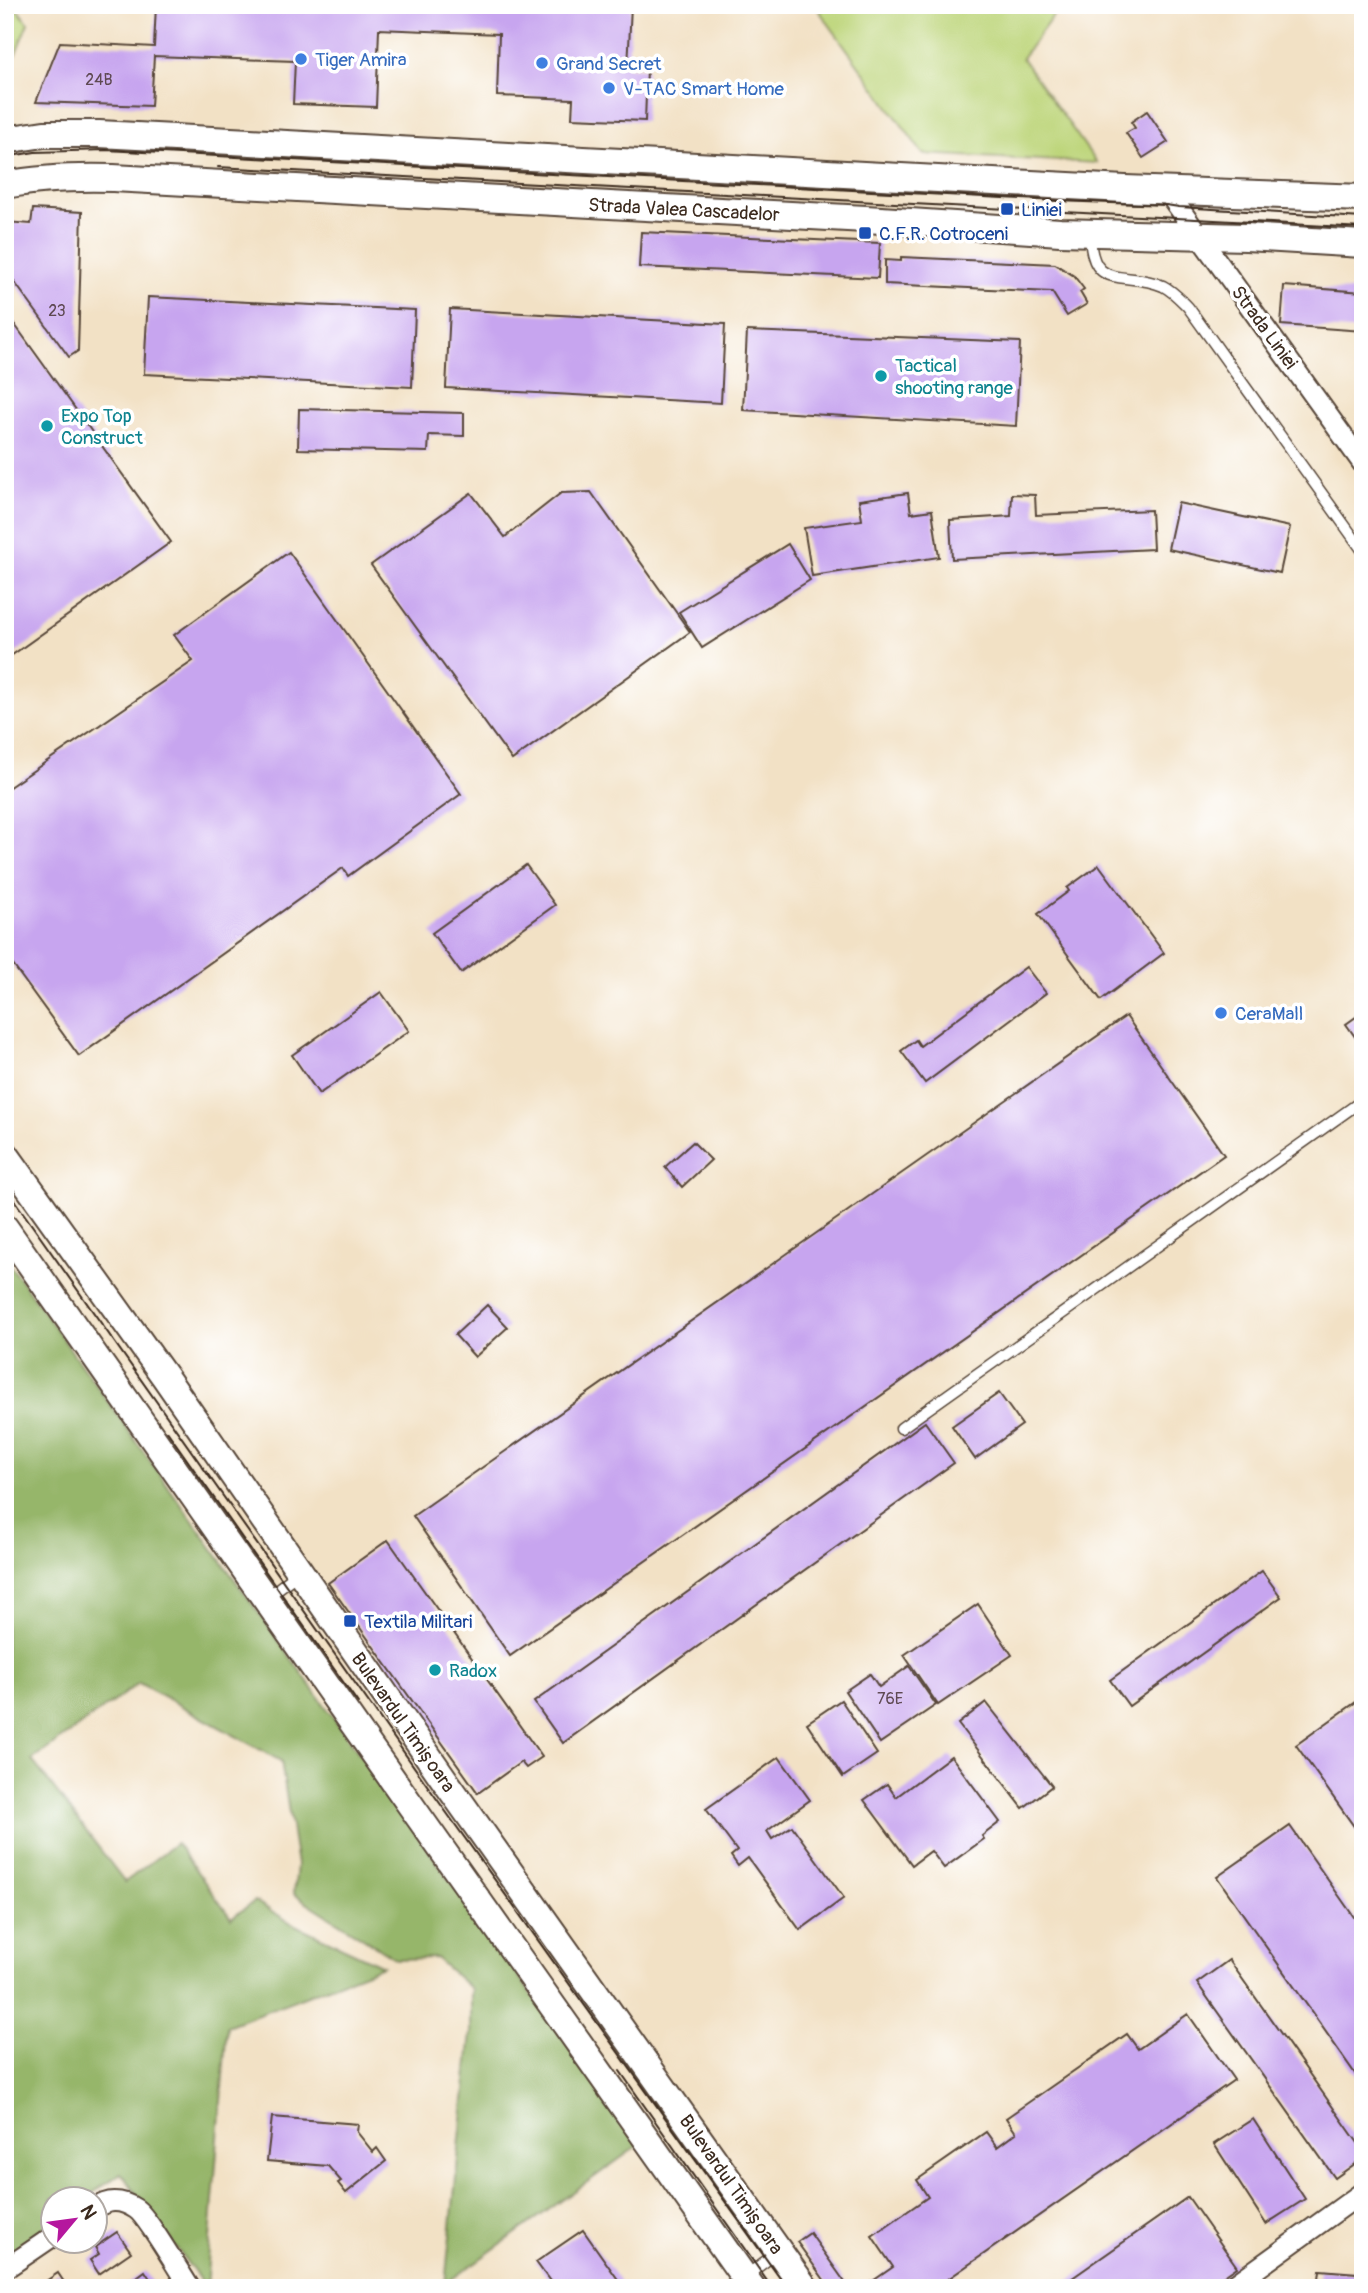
<svg xmlns="http://www.w3.org/2000/svg" width="1368" height="2293" font-family="Pangolin,sans-serif">
  <style>
    .green { fill: #bdd57a; stroke: #7c804c; stroke-width: 2 }
    .forest { fill: #96b66a; stroke: #687044; stroke-width: 2 }
    .building { fill: #c7a5ef }
    .lines { fill: none; stroke-linecap: round; stroke-linejoin: round }
    .lane-casing { stroke: #564537; stroke-width: 13 }
    .street-casing { stroke: #564537; stroke-width: 23 }
    .secondary-casing { stroke: #564537; stroke-width: 30 }
    .lane { stroke: #fff; stroke-width: 10 }
    .street { stroke: #fff; stroke-width: 19 }
    .secondary { stroke: #fff; stroke-width: 26 }
    .tram { stroke: #3b2a1e; stroke-width: 2 }
    .shop-dot { fill: #3f7fe0; stroke: #fff; stroke-width: 2.5 }
    .transit-dot { fill: #1a4fb4; stroke: #fff; stroke-width: 2.5 }
    .culture-dot { fill: #0f9aa8; stroke: #fff; stroke-width: 2.5 }
    .labels { text-anchor: middle; stroke-width: 7; stroke-linejoin: round; paint-order: stroke }
    .number-label { font-size: 16px; fill: #5e4952 }
    .shop-label { font-size: 19px; fill: #366cbe; stroke: #fff; text-anchor: start }
    .street-label { font-size: 19px; fill: #3b2a1e; stroke: #fff }
    .transit-label { font-size: 19px; fill: #164399; stroke: #fff; text-anchor: start }
    .culture-label { font-size: 19px; fill: #0d838f; stroke: #fff; text-anchor: start }
  </style>
  <rect width="100%" height="100%" fill="#fff"/>
  <filter id="ink" filterUnits="userSpaceOnUse"><feTurbulence type="fractalNoise" baseFrequency=".0143" numOctaves="2"/><feDisplacementMap in="SourceGraphic" scale="14" xChannelSelector="R" yChannelSelector="G"/><feConvolveMatrix kernelMatrix="1 2 1 2 8 2 1 2 1" color-interpolation-filters="sRGB"/></filter>
  <filter id="wash" filterUnits="userSpaceOnUse"><feTurbulence type="fractalNoise" baseFrequency=".00686" numOctaves="4" result="noise"/><feDisplacementMap in="SourceGraphic" scale="28" xChannelSelector="R" yChannelSelector="G"/><feGaussianBlur stdDeviation="1.57" result="paint"/><feColorMatrix in="noise" values="0 0 0 0 0 0 0 0 0 0 0 0 0 0 0 0 0 1.4 0 .05"/><feComposite in="paint" operator="in"/></filter>
  <g filter="url(#wash)">
    <rect width="100%" height="100%" fill="#f2e1c5"/>
    <g class="green">
      <polygon points="5,5 14,5 28,23 5,80"/>
      <polygon points="815,5 1061,5 1022,58 1097,163 923,154"/>
    </g>
    <polygon class="forest" points="5,1258 639,2145 445,2284 471,2032 471,1989 436,1958 396,1959 294,1894 297,1865 281,1761 139,1683 32,1760 125,1882 176,1843 231,1918 255,1901 293,1924 383,1966 227,2026 206,2288 121,2173 86,2198 52,2198 52,2223 5,2258"/>
    <g id="blocks">
      <g class="building">
        <polygon points="156,5 631,5 628,68 647,69 645,121 572,118 573,99 497,96 499,34 379,29 376,107 293,104 295,61 154,56 151,106 36,102 60,42 154,47"/>
        <polygon points="1147,111 1168,142 1143,158 1126,133 1135,128 1131,122"/>
        <polygon points="33,209 82,212 78,351 69,357 5,269 6,222 31,224"/>
        <polygon points="641,232 880,243 878,278 639,267"/>
        <polygon points="901,257 1055,264 1074,276 1084,289 1080,292 1087,304 1067,316 1052,292 885,284 885,260 901,261"/>
        <polygon points="1284,286 1363,292 1363,331 1281,325"/>
        <polygon points="148,297 415,310 412,387 144,374"/>
        <polygon points="450,309 725,324 721,403 446,388"/>
        <polygon points="5,311 171,542 5,660"/>
        <polygon points="747,331 1020,342 1016,426 743,410"/>
        <polygon points="299,409 464,413 464,436 429,435 428,452 298,449"/>
        <polygon points="591,492 690,632 512,760 371,565 471,493 505,537 561,493"/>
        <polygon points="908,493 911,513 932,510 939,557 812,576 804,528 862,520 859,500"/>
        <polygon points="1012,494 1035,495 1036,515 1151,510 1153,549 952,559 950,520 1011,516"/>
        <polygon points="1178,503 1290,527 1280,573 1168,549"/>
        <polygon points="788,544 810,580 702,648 679,612"/>
        <polygon points="289,552 461,794 348,876 343,868 79,1056 5,954 5,790 193,661 174,635"/>
        <polygon points="526,865 555,905 461,973 432,933"/>
        <polygon points="1099,865 1164,953 1101,1000 1038,914 1069,891 1067,888"/>
        <polygon points="1026,967 1046,993 925,1083 901,1051 916,1040 920,1046"/>
        <polygon points="381,992 409,1031 319,1094 292,1055"/>
        <polygon points="1363,1012 1363,1048 1346,1024"/>
        <polygon points="1126,1016 1224,1155 510,1656 413,1516"/>
        <polygon points="693,1142 711,1160 682,1187 665,1167"/>
        <polygon points="487,1305 508,1327 475,1357 455,1335"/>
        <polygon points="999,1393 1022,1425 975,1459 952,1426"/>
        <polygon points="925,1422 954,1463 563,1743 534,1702"/>
        <polygon points="388,1540 542,1757 526,1768 521,1762 478,1793 328,1583"/>
        <polygon points="1262,1571 1281,1597 1129,1706 1110,1680"/>
        <polygon points="978,1604 1012,1655 938,1705 904,1655"/>
        <polygon points="909,1666 936,1705 880,1743 845,1691 870,1674 879,1687"/>
        <polygon points="1363,1697 1363,1839 1296,1745"/>
        <polygon points="841,1700 877,1754 843,1777 807,1723"/>
        <polygon points="986,1702 1052,1786 1023,1808 958,1724"/>
        <polygon points="951,1756 1000,1822 982,1836 984,1839 944,1868 931,1851 912,1865 864,1800 887,1784 896,1797"/>
        <polygon points="779,1757 810,1800 767,1831 772,1839 792,1826 844,1898 800,1930 748,1858 738,1866 731,1856 737,1851 706,1809"/>
        <polygon points="1290,1826 1363,1930 1363,2085 1217,1877"/>
        <polygon points="1229,1960 1363,2150 1363,2158 1335,2178 1197,1983"/>
        <polygon points="1188,2014 1234,2080 935,2288 874,2288 870,2283 893,2267 872,2236 928,2197 917,2180 986,2132 997,2147 1016,2133 1006,2118 1127,2034 1138,2049"/>
        <polygon points="272,2117 358,2124 357,2132 373,2152 377,2148 386,2161 346,2193 338,2183 341,2181 328,2166 267,2161"/>
        <polygon points="1253,2119 1305,2199 1266,2224 1214,2144"/>
        <polygon points="1188,2197 1237,2267 1207,2288 1058,2288"/>
        <polygon points="583,2230 624,2288 555,2288 536,2262"/>
        <polygon points="117,2232 131,2252 99,2274 90,2260 99,2254 95,2247"/>
        <polygon points="810,2233 849,2288 830,2288 797,2242"/>
        <polygon points="1320,2270 1357,2273 1356,2288 1318,2288"/>
        <polygon points="145,2271 156,2288 122,2288"/>
        <polygon points="58,2273 68,2288 36,2288 40,2285"/>
      </g>
    </g>
  </g>
  <g filter="url(#ink)">
    <use href="#blocks" fill-opacity="0" stroke="#564537" stroke-width="2"/>
    <g class="lines">
      <defs>
        <g id="lane">
          <path d="M1090,233C1091,294 1125,269 1163,286C1173,291 1180,299 1188,307L1363,551"/>
          <polyline points="901,1428 1363,1100"/>
          <polyline points="267,1597 300,1572"/>
          <polyline points="746,2276 779,2251"/>
        </g>
        <g id="street">
          <polyline points="1166,190 1363,464"/>
          <path d="M94,2209C108,2199 121,2199 136,2209C147,2216 180,2273 190,2288"/>
          <polyline points="5,2269 52,2237"/>
          <polyline points="1230,2288 1363,2192"/>
        </g>
        <g id="secondary">
          <polyline points="5,140 44,134 99,134 1125,189 1363,198"/>
          <path d="M5,185C41,178 76,177 113,178L866,219L1060,232L1246,237L1363,244"/>
          <polyline points="5,1154 165,1377 448,1785 805,2288"/>
          <polyline points="5,1228 414,1810 752,2288"/>
        </g>
      </defs>
      <use href="#lane" class="lane-casing"/>
      <use href="#street" class="street-casing"/>
      <use href="#secondary" class="secondary-casing"/>
      <use href="#lane" class="lane"/>
      <use href="#street" class="street"/>
      <use href="#secondary" class="secondary"/>
      <g class="tram">
        <polyline points="5,157 35,152 106,150 1057,201 1166,205 1179,207 1363,218"/>
        <polyline points="218,167 1363,228"/>
        <polyline points="5,1187 434,1795 787,2288"/>
        <polyline points="167,1431 358,1703"/>
        <polyline points="620,2071 772,2288"/>
      </g>
    </g>
  </g>
  <g class="shop-dot">
    <circle cx="301" cy="59" r="7"/>
    <circle cx="542" cy="63" r="7"/>
    <circle cx="609" cy="88" r="7"/>
    <circle cx="1221" cy="1013" r="7"/>
  </g>
  <g class="transit-dot">
    <rect x="1000" y="202" width="14" height="14" rx="3.5"/>
    <rect x="858" y="226" width="14" height="14" rx="3.5"/>
    <rect x="343" y="1614" width="14" height="14" rx="3.5"/>
  </g>
  <g class="culture-dot">
    <circle cx="881" cy="376" r="7"/>
    <circle cx="47" cy="426" r="7"/>
    <circle cx="435" cy="1670" r="7"/>
  </g>
  <g class="labels">
    <g class="number-label">
      <text x="99" y="85">24B</text>
      <text x="57" y="316">23</text>
      <text x="890" y="1704">76E</text>
    </g>
    <g class="shop-label">
      <text x="315" y="66">Tiger Amira</text>
      <text x="556" y="70">Grand Secret</text>
      <text x="623" y="95">V-TAC Smart Home</text>
      <text x="1235" y="1020">CeraMall</text>
    </g>
    <g class="street-label">
      <text transform="translate(684 209) rotate(3)" y="7">Strada Valea Cascadelor</text>
      <text transform="translate(1265 327) rotate(54)" y="7">Strada Liniei</text>
      <text transform="translate(404 1722) rotate(55)" y="7">Bulevardul Timișoara</text>
      <text transform="translate(732 2184) rotate(55)" y="7">Bulevardul Timișoara</text>
    </g>
    <g class="transit-label">
      <text x="1021" y="216">Liniei</text>
      <text x="879" y="240">C.F.R. Cotroceni</text>
      <text x="364" y="1628">Textila Militari</text>
    </g>
    <g class="culture-label">
      <text x="895" y="372">Tactical<tspan x="895" dy="22">shooting range</tspan></text>
      <text x="61" y="422">Expo Top<tspan x="61" dy="22">Construct</tspan></text>
      <text x="449" y="1677">Radox</text>
    </g>
  </g>
  <rect width="1368" height="2293" fill="none" stroke="#fff" stroke-width="28"/>
  <g transform="translate(74 2220) rotate(61)"><circle r="33" fill="#ffffff" stroke="#b1aaa5" stroke-width="2"/>
  <path d="M0-5L12 26L0 18L-12 26Z" fill="#b5179e"/>
  <text y="-10" font-size="19" font-weight="bold" text-anchor="middle" fill="#3b2a1e">N</text>
  </g>
</svg>
